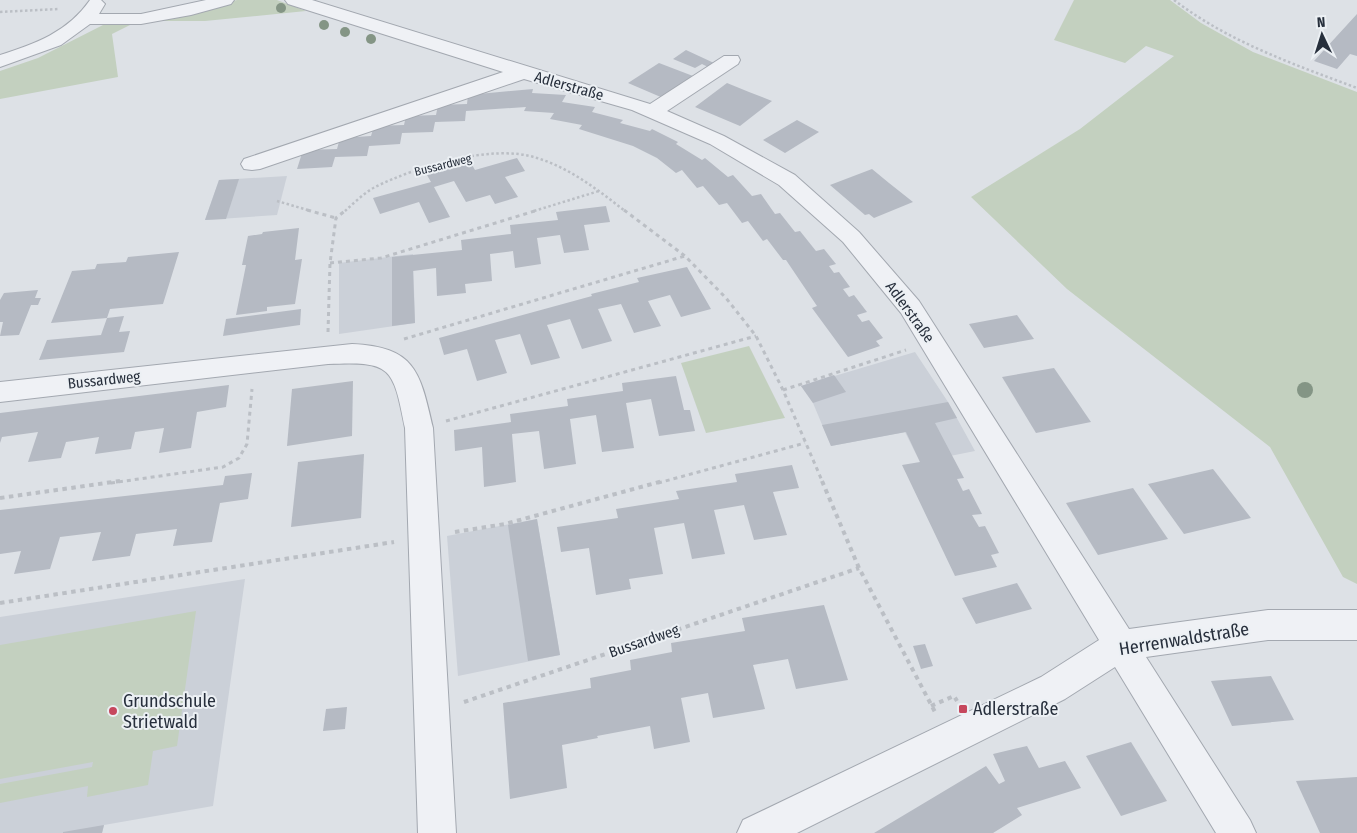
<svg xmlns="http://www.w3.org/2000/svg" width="1357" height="833" font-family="'Fira Sans Condensed',sans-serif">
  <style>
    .built { fill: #cbd0d8 }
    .green { fill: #c3d0bf }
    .building { fill: #b5bac3 }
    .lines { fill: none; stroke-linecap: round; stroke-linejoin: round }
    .minor-casing { stroke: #a3a8b0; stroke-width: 2 }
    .path-far2 { stroke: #bbbfc5; stroke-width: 2.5; stroke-dasharray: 2.5 2.5; stroke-linecap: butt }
    .path-far1 { stroke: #bbbfc5; stroke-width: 3; stroke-dasharray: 4 4; stroke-linecap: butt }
    .path { stroke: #bbbfc5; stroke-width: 4; stroke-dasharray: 4.5 4.5; stroke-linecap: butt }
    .minor { fill: #eff1f5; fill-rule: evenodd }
    .tree { fill: #849585 }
    .poi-dot { fill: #c6475d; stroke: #ecf0f4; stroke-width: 2 }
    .labels { text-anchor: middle; stroke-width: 4; stroke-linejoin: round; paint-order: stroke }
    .far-street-label { font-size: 12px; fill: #272f3c; stroke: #ecf0f4 }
    .street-label { font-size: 15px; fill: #272f3c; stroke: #ecf0f4 }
    .near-street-label { font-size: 18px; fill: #272f3c; stroke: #ecf0f4 }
    .near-poi-label { font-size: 18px; fill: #272f3c; stroke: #ecf0f4; text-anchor: start }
  </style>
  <rect width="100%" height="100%" fill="#dde1e6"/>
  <g class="built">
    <polygon points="287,176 277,215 205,220 219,180"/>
    <polygon points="413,254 415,323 339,334 339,263"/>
    <polygon points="915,352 948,402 975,451 920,462 905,432 831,446 813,403 801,386"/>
    <polygon points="537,519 560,655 458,676 447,536"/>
    <polygon points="245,579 213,806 104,825 102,833 0,833 0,617"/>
  </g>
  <g class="green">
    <polygon points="237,0 277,0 306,11 205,21 158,21"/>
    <polygon points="1074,0 1170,0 1201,23 1253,52 1357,92 1357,584 1343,577 1270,447 1067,289 971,197 1080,129 1174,56 1146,46 1125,63 1054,40"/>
    <polygon points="134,23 112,34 118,77 0,99 0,71 38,58 105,24"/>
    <polygon points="749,346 785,418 706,433 681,363"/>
    <polygon points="196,611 177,746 153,751 148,785 87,797 88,786 0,803 0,784 92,767 93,762 0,779 0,645"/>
  </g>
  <g class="building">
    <polygon points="1357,14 1357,56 1350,54 1337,69 1314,61"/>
    <polygon points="686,50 714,63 708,67 702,64 695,68 673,59"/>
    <polygon points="659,63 693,76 663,98 628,83"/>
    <polygon points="727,83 749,92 772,101 740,126 695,107"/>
    <polygon points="533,89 532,93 566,95 562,102 595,107 592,112 623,120 620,123 650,131 652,129 678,142 676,144 702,160 705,158 728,177 733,175 752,196 761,194 775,214 780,213 795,232 800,231 816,251 824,249 836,264 829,266 834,273 839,272 850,287 843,289 849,297 854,295 867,312 857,315 862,322 869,320 883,338 876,341 880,346 848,357 812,308 817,306 786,260 783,260 767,239 763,241 748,221 742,223 727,203 719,205 703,186 697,188 682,170 676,173 657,158 633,146 579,129 582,125 550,119 554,113 524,111 526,107 466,111 465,121 435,122 433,132 402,133 400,144 369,146 367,156 335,157 332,167 297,169 303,150 337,149 340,138 371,136 374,126 404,125 406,116 436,115 438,105 467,104 468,95"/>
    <polygon points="797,120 819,132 785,153 763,140"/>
    <polygon points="517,158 525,171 505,177 518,197 495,204 490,195 466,202 454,181 434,187 450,217 429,223 419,202 380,214 373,198 431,182 427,175 471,163 475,170"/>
    <polygon points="872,169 889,183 913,202 874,218 869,214 865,215 830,185"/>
    <polygon points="239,179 226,219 205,220 219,180"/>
    <polygon points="606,206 610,222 584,225 589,250 564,253 560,235 537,238 541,264 515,268 513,251 490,254 492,281 465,284 466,293 437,296 436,268 413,271 415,323 392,326 392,257 462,250 461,240 511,234 510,225 558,220 556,212"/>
    <polygon points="299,228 295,260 302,259 295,304 267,307 267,311 236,315 246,265 242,265 248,236 262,234 263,232"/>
    <polygon points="179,252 163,304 110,309 107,318 51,323 72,271 95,269 97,264 126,262 128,257"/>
    <polygon points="687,267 711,309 681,317 670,295 648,301 661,326 634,333 621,304 598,309 612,341 582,349 570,319 547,325 560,358 531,365 520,334 495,340 507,373 477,381 467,349 444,355 439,338 592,296 591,294 639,282 637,278"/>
    <polygon points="38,290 35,298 41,298 38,305 31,305 19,335 0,336 3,322 0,322 0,300 4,293"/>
    <polygon points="301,309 300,325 223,336 226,319"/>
    <polygon points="1017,315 1034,339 984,348 969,324"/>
    <polygon points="124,316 119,332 130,331 124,352 39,360 47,340 101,335 107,318"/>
    <polygon points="1054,368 1091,422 1036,433 1002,377"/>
    <polygon points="834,375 846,392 813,403 801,386"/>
    <polygon points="676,376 684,410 690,410 695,431 659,436 651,399 626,403 634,448 602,452 596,415 570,419 576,464 544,469 539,431 512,434 516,482 484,487 482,447 455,451 454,430 511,422 510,414 568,406 567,399 623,391 622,383"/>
    <polygon points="353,381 352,436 287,446 292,389"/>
    <polygon points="229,385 226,407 197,412 191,448 159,453 164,428 135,432 131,449 95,454 99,437 66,442 61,458 28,462 38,432 2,437 0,443 0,413"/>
    <polygon points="948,402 957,418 935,423 964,478 957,479 963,491 969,489 982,514 972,515 979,527 985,526 999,553 991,555 997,567 955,576 902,465 920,462 906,432 831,446 822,425"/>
    <polygon points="364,454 361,518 291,527 298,462"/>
    <polygon points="792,465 799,488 773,492 787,535 754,540 744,505 714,510 725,554 692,559 684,523 654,528 663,574 629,579 631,589 596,595 589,548 561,552 557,527 618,518 616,509 679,499 676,491 737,482 735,474"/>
    <polygon points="1213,469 1251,518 1184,534 1148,484"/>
    <polygon points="252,473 248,499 220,503 212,542 173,546 177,529 136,534 130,556 92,561 101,532 60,537 50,569 14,574 21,551 0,554 0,510 223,485 225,476"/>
    <polygon points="1133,488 1168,539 1098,555 1066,503"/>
    <polygon points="537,519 560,655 528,661 508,525"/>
    <polygon points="1017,583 1032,609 976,624 962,598"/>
    <polygon points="824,605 848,680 796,689 788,659 753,665 765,709 713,718 708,693 681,698 690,742 654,749 650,726 597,736 598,738 562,745 567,788 510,799 503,703 591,688 590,678 631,670 630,660 672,652 671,643 745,631 742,618"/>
    <polygon points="925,644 933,666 921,669 913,646"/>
    <polygon points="1271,676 1294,720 1232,726 1211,681"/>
    <polygon points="347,707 345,729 323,731 326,709"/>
    <polygon points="1131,742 1167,801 1121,816 1086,756"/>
    <polygon points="1027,746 1039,768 1065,761 1081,788 1017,808 1022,815 993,833 874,833 986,766 999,784 1005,781 993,754"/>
    <polygon points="1357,777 1357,833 1320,833 1296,781"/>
    <polygon points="104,825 102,833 63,833 63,832"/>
  </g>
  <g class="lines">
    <defs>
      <g id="minor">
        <path d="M90,0H101L105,4L99,14H141L206,0H234L231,4L191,15L141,24H90L61,45L0,67V55C35,44 68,32 90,0Z"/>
        <polygon points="285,0 312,0 650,104 724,56 738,56 740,60 738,64 667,111 724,136 795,175 859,232 919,301 1129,629 1268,610 1357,610 1357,640 1268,640 1146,657 1250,820 1256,833 1216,833 1115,667 1065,699 797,833 737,833 743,820 1041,677 1099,640 901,313 843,242 779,185 710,144 632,110 524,79 260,169 252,170 244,169 241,164 244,159 503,72 288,4"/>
        <path d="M352,344C416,347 420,372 433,428L456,833H418L405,428C393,367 392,361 328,364L0,402V382Z"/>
      </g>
    </defs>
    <use href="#minor" class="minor-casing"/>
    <g class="path-far2">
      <path d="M1174,0C1229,42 1293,64 1357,88"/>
      <polyline points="0,12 59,9"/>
      <polyline points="277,201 311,211"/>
      <path d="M345,211C354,203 364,193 375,187C416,167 492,143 537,158C570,168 598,190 625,211"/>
      <polyline points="534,211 599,191"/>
    </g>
    <g class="path-far1">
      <polyline points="307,210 336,218"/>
      <polyline points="624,210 685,256 726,298 756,336 783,390 823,483"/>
      <polyline points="330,263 381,258 538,210"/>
      <polyline points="328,332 330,263 336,218 346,210"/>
      <polyline points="404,339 685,256"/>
      <polyline points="783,390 906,350"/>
      <polyline points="446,421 756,336"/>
      <polyline points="111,483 223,467 239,458 247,444 252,389"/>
      <polyline points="658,483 805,443"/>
    </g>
    <g class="path">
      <polyline points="822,481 859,568 935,712"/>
      <polyline points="0,498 120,481"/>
      <polyline points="455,532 505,524 663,481"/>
      <polyline points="0,603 394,542"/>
      <polyline points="464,702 859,568"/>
      <polyline points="931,706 954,696 957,701"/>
    </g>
    <use href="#minor" class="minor"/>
  </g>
  <g class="tree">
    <circle cx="281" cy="8" r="5"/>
    <circle cx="324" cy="25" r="5"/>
    <circle cx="345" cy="32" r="5"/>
    <circle cx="371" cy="39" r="5"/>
    <circle cx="1305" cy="390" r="8"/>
  </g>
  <g class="poi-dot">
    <rect x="958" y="704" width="10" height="10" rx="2.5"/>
    <circle cx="113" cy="711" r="5"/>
  </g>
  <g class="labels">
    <g class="far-street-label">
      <text transform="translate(443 165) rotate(-14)" y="4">Bussardweg</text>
    </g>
    <g class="street-label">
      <text transform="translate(569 86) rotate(16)" y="5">Adlerstraße</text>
      <text transform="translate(910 312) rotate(54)" y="5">Adlerstraße</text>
      <text transform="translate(104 380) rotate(-6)" y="5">Bussardweg</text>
      <text transform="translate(644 641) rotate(-19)" y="5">Bussardweg</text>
    </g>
    <g class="near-street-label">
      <text transform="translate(1184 639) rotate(-9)" y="6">Herrenwaldstraße</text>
    </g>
    <g class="near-poi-label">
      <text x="123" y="707">Grundschule<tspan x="123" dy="21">Strietwald</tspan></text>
      <text x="973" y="715">Adlerstraße</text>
    </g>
  </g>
  <g transform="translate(1322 35) rotate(356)" stroke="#ecf0f4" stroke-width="4" paint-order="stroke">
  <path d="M0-4L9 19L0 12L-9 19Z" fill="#272f3c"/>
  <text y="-8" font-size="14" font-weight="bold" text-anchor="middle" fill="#272f3c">N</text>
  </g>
</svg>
